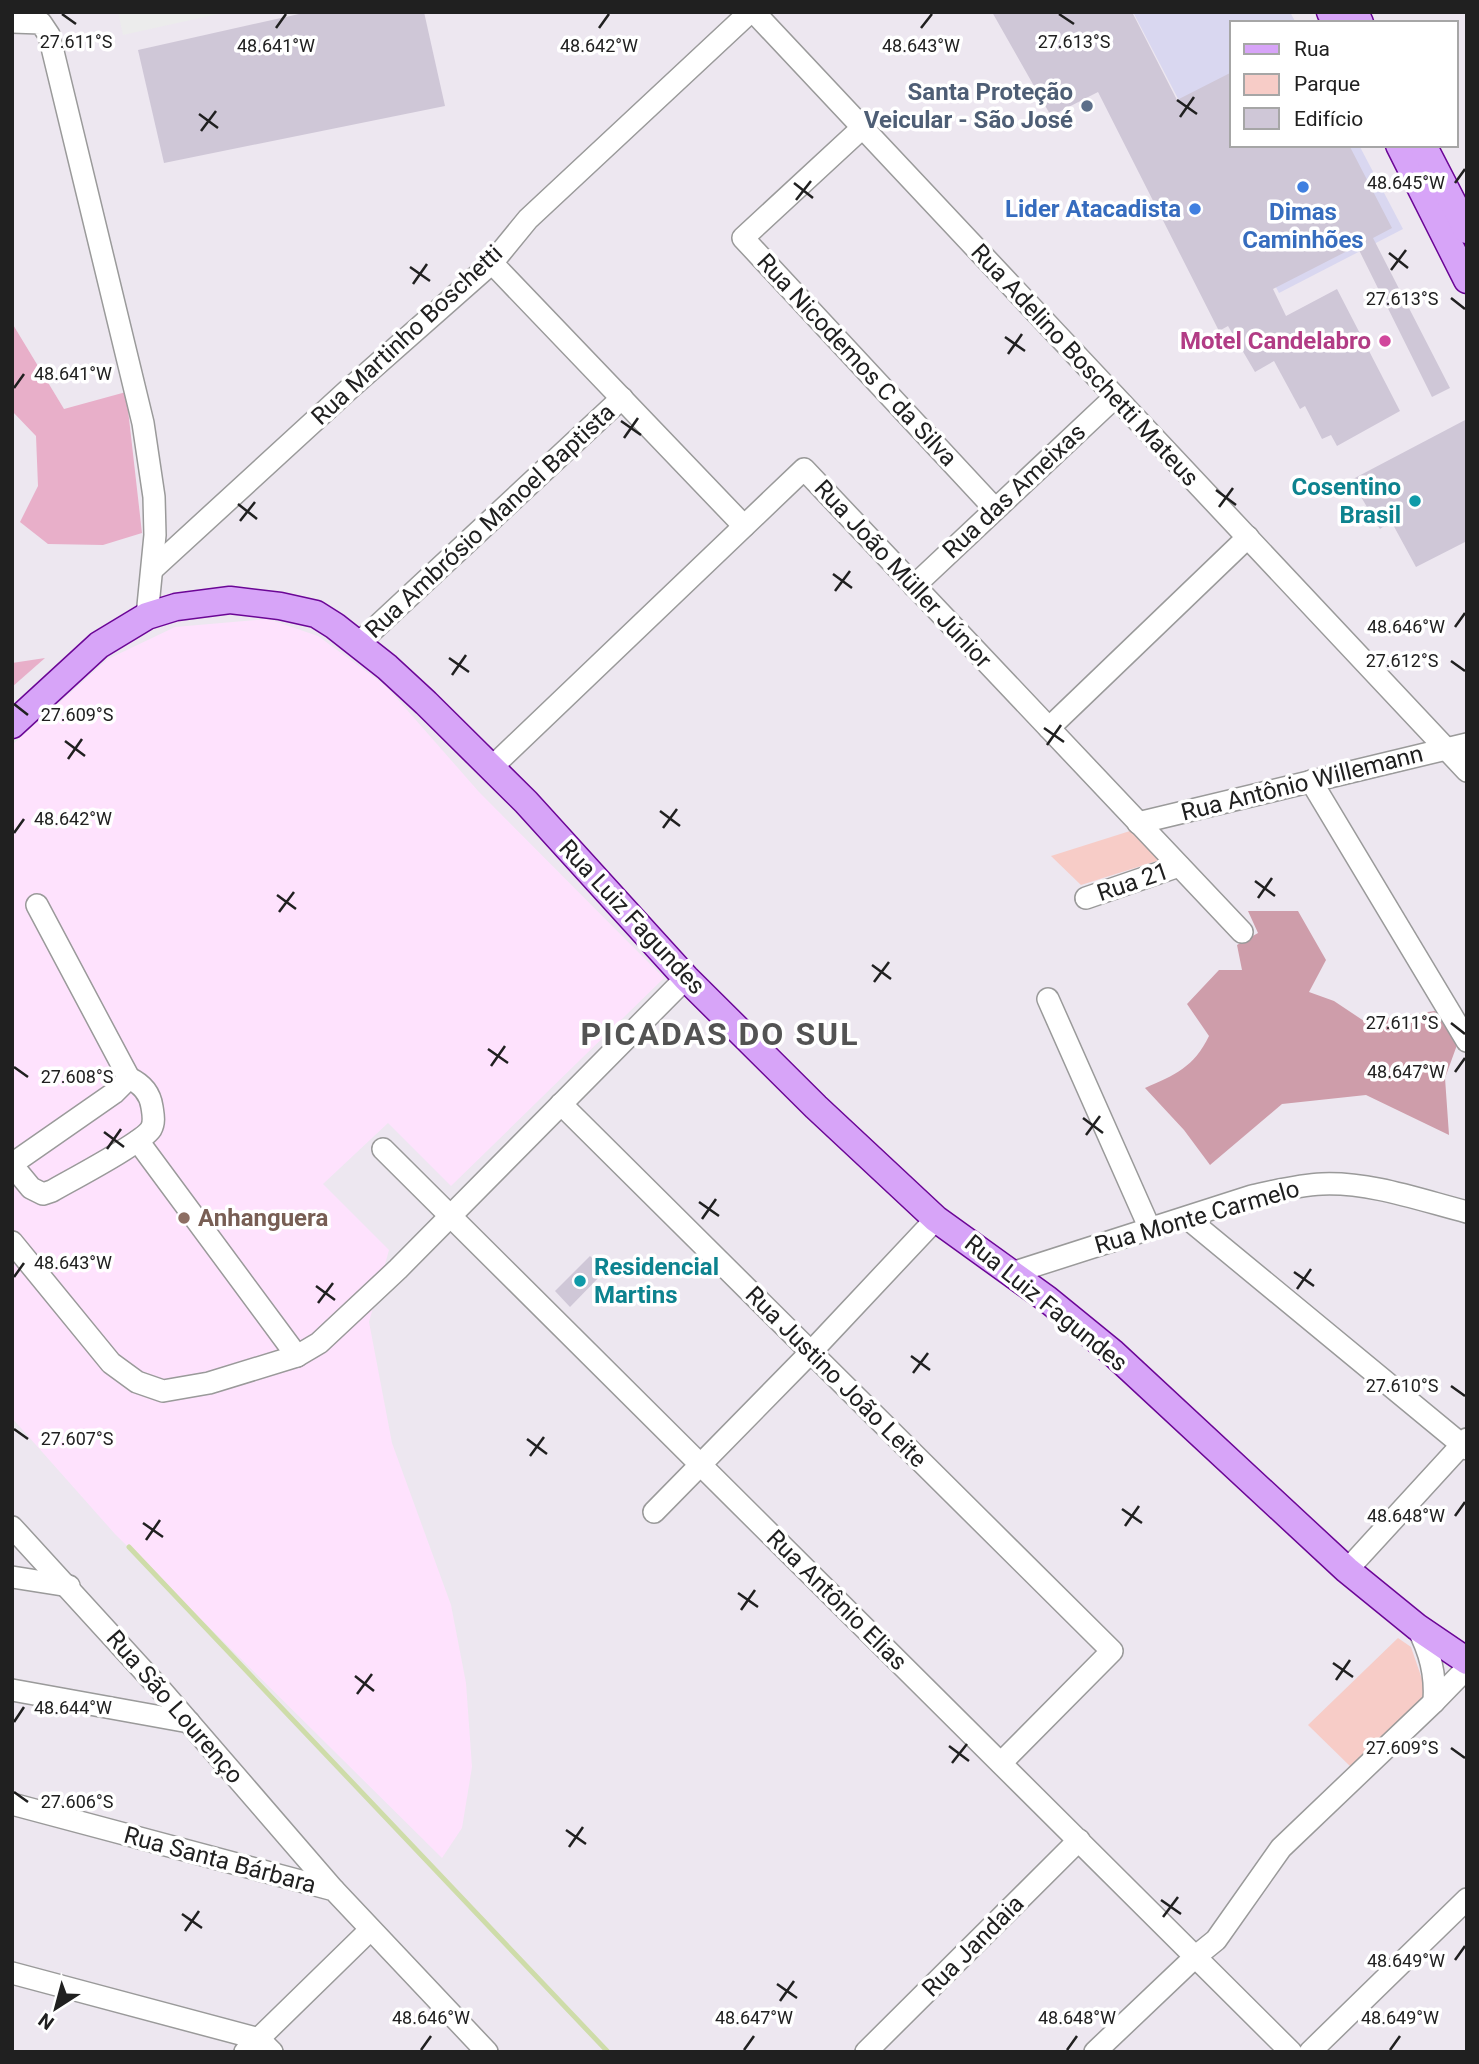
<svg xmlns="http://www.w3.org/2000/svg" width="1479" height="2064" font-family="Roboto,sans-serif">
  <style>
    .commercial { fill: #d9d7f0 }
    .education { fill: #fee2fd }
    .grass { fill: #e8afc9 }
    .forest { fill: #ce9daa }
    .park { fill: #f7ccc7 }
    .parking { fill: #ececec }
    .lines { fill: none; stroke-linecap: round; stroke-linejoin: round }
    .stream { stroke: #cedca9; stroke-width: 5 }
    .building { fill: #cfc7d7 }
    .minor-casing { stroke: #9a9a9a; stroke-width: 24 }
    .major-casing { stroke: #6b0696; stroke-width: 29 }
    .minor { stroke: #fff; stroke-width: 21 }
    .major { stroke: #d7a4f8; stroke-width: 26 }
    .ticks { fill: none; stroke: #202020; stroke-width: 2.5 }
    .service-dot { fill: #5c6f8a; stroke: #fff; stroke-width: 2.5 }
    .shop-dot { fill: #3f7fe0; stroke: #fff; stroke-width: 2.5 }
    .hotel-dot { fill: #d1479c; stroke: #fff; stroke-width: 2.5 }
    .culture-dot { fill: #0f9aa8; stroke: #fff; stroke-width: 2.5 }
    .education-dot { fill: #8d6e63; stroke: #fff; stroke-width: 2.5 }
    .labels { text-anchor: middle; stroke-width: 7; stroke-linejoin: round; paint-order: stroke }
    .service-label { font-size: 24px; font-weight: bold; fill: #4e5e75; stroke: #fff; text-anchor: end }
    .shop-label { font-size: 24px; font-weight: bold; fill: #366cbe; stroke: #fff; text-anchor: end }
    .street-label { font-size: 24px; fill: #202020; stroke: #fff }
    .hotel-label { font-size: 24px; font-weight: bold; fill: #b23c85; stroke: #fff; text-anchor: end }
    .culture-label { font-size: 24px; font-weight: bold; fill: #0d838f; stroke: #fff; text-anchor: end }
    .education-label { font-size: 24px; font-weight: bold; fill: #785e54; stroke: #fff; text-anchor: start }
    .district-label { font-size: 32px; font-weight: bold; letter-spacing: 2px; fill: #535353; stroke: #fff }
    .ticks-label { font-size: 18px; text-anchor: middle; fill: #202020; stroke: #fff; stroke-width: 7; stroke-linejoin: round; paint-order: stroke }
  </style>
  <rect width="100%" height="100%" fill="#ede7f0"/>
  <polygon class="commercial" points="1133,12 1290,12 1296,23 1232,23 1232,145 1359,145 1403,229 1279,293"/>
  <polygon class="education" points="268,619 318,636 386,686 479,792 664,978 451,1186 388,1123 323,1184 389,1250 369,1322 392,1443 451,1605 466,1683 472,1767 462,1828 442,1858 115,1534 12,1418 12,745 108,659 175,627"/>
  <g class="grass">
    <polygon points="12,323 64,409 126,392 142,533 103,545 48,544 20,522 38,486 36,436 12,411"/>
    <polygon points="45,658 12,687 12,663"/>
  </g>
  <path class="forest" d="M1248,911H1298L1326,960L1309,992L1334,1001L1364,1021L1435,1011L1457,1045L1445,1078L1449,1135L1366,1095L1282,1104L1210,1165L1184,1130L1145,1088C1175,1075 1194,1067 1209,1036L1187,1004L1219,970H1242L1237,945L1258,933Z"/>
  <g class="park">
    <polygon points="1130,831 1160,860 1081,885 1051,856"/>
    <polygon points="1398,1638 1411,1647 1423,1682 1425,1705 1353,1769 1308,1725"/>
  </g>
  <polygon class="parking" points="118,12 227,12 123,35"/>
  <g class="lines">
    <polyline class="stream" points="129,1547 608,2052"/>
  </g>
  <g class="building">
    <polygon points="308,12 424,12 445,106 164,163 138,50"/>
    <polygon points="992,12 1132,12 1177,100 1232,72 1232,145 1349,145 1392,228 1373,238 1450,388 1432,397 1357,246 1273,289 1286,316 1337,289 1400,411 1337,446 1331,435 1322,439 1305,406 1300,409 1274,361 1255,372 1228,326 1219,331 1098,92 1051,116"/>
    <polygon points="1467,419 1467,541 1416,567 1391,521 1380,529 1351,480"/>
    <polygon points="590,1256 605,1271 570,1307 555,1291"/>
  </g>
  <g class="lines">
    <defs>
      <g id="minor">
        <polyline points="754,12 1467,771"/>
        <polyline points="12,22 41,23 49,35 143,423 154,497 155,535 147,616"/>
        <polyline points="862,128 743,238 995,509"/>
        <polyline points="492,263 744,526"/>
        <polyline points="154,568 347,391 492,263 528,219 750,12"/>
        <polyline points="914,586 1115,397"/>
        <polyline points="359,643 622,398"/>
        <polyline points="1049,728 1248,537"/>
        <polyline points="491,768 804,469 1242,932"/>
        <polyline points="1311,781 1467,1041"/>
        <polyline points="1138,823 1467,744"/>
        <polyline points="1086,898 1179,866"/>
        <polyline points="1048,999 1150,1229"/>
        <polyline points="561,1104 1112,1651 1001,1763"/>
        <polyline points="138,1141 297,1356"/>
        <polyline points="383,1149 1291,2052"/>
        <polyline points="12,1164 114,1093 129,1078 37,905"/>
        <path d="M12,1165L31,1188L43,1194L52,1191C71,1180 142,1143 151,1129C155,1122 153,1114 152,1107C150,1093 142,1084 129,1078"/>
        <polyline points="1187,1218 1467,1449"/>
        <polyline points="12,1242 111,1363 137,1382 163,1391 209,1383 297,1356 319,1343 398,1269 686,978"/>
        <path d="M1012,1273L1252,1196C1275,1191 1298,1185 1322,1184C1371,1182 1420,1200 1467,1212"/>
        <polyline points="654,1512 811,1352 936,1219"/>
        <polyline points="12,1527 162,1691 334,1890"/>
        <polyline points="1347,1570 1467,1439"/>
        <polyline points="12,1577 69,1586"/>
        <path d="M1417,1627C1430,1652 1436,1674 1434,1702"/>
        <polyline points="12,1690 189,1722"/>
        <polyline points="12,1804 334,1890 487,2052"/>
        <polyline points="12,1973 259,2039 272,2052"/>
        <polyline points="245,2052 370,1930"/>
        <polyline points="866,2052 1079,1840"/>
        <polyline points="1095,2052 1195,1957 1216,1940 1281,1848 1434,1702 1467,1668"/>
        <polyline points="1310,2052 1467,1899"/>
      </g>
      <g id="major">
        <polyline points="1330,12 1336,23"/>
        <polyline points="1355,12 1360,23"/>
        <polyline points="1399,145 1467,280"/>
        <polyline points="1423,145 1467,230"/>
        <polyline points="12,725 99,645 147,616 176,607 230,600 280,606 316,614 335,626 387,667 426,703 526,802 686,978 816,1107 936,1219 1047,1299 1112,1352 1347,1570 1417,1627 1467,1661"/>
      </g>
    </defs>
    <use href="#minor" class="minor-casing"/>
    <use href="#major" class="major-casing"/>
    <use href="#minor" class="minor"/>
    <use href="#major" class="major"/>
  </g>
  <path class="ticks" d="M62,14L76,24M1059,14L1074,24M276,28L286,14M599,28L609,14M921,28L932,14M1177,100L1197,114M199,114L218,128M1180,117L1194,97M201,131L216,111M794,183L813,198M1455,183L1465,169M796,200L811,181M1389,253L1408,268M410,267L430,281M1391,270L1406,250M413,284L427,264M1451,298L1465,309M1005,337L1025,351M1008,354L1022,334M14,388L24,374M621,421L641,435M624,438L638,418M1216,490L1236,505M238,504L257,519M1219,507L1233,488M240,521L255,502M833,574L852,588M835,591L850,571M1455,627L1465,613M449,658L469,672M1451,661L1465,671M452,675L466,655M14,704L28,715M1044,728L1064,742M65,741L85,756M1047,745L1061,725M68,759L82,739M660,811L680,826M663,828L677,809M14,833L24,819M1255,881L1275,896M277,895L296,909M1258,898L1272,878M279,912L294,892M872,965L891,979M874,982L889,962M1451,1023L1465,1034M488,1049L508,1063M491,1066L505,1046M14,1067L28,1077M1455,1072L1465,1058M1083,1118L1103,1133M104,1132L124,1147M1086,1135L1100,1116M107,1149L121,1129M699,1202L719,1216M702,1219L716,1199M1294,1272L1314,1286M14,1277L24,1263M316,1286L335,1300M1297,1289L1311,1269M318,1303L333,1283M911,1356L930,1370M913,1373L928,1353M1451,1386L1465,1396M14,1429L28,1439M527,1439L547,1454M530,1456L544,1437M1122,1509L1142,1523M1455,1516L1465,1502M143,1523L163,1537M1125,1526L1139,1506M146,1540L160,1520M738,1593L758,1607M741,1610L755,1590M1333,1663L1353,1677M355,1676L374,1691M1336,1680L1350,1660M357,1694L372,1674M14,1722L24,1707M949,1746L969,1761M1451,1748L1465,1758M952,1763L967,1744M14,1792L28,1802M566,1830L586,1844M569,1847L583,1827M1161,1900L1181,1914M182,1914L202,1928M1163,1917L1178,1897M185,1931L199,1911M1455,1960L1465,1946M777,1984L797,1998M780,2001L794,1981M421,2050L431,2036M744,2050L754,2036M1067,2050L1077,2036M1390,2050L1400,2036"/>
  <circle class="service-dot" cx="1087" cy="106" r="7"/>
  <g class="shop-dot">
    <circle cx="1303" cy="187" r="7"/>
    <circle cx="1195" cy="209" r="7"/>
  </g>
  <circle class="hotel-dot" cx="1385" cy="341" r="7"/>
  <g class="culture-dot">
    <circle cx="1415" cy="501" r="7"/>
    <circle cx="580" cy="1281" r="7"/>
  </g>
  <circle class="education-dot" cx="184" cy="1218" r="7"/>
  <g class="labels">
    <g class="service-label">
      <text x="1073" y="100">Santa Proteção<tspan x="1073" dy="28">Veicular - São José</tspan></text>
    </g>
    <g class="shop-label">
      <text x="1181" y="217">Lider Atacadista</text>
      <text x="1303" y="220" text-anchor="middle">Dimas<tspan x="1303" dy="28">Caminhões</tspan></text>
    </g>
    <g class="street-label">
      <text transform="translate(407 335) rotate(-43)" y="8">Rua Martinho Boschetti</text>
      <text transform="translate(857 360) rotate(47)" y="8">Rua Nicodemos C da Silva</text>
      <text transform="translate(1085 365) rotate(47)" y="8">Rua Adelino Boschetti Mateus</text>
      <text transform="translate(1014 491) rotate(-43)" y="8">Rua das Ameixas</text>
      <text transform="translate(490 521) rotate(-43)" y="8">Rua Ambrósio Manoel Baptista</text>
      <text transform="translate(903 574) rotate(47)" y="8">Rua João Müller Júnior</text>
      <text transform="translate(1302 783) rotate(-14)" y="8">Rua Antônio Willemann</text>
      <text transform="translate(1133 882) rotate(-19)" y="8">Rua 21</text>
      <text transform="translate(632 917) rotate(47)" y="8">Rua Luiz Fagundes</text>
      <text transform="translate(1197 1217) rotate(-16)" y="8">Rua Monte Carmelo</text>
      <text transform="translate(1046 1303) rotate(39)" y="8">Rua Luiz Fagundes</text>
      <text transform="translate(836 1377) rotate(45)" y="8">Rua Justino João Leite</text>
      <text transform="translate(837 1600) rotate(45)" y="8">Rua Antônio Elias</text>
      <text transform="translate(175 1707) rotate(49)" y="8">Rua São Lourenço</text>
      <text transform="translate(220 1860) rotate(15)" y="8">Rua Santa Bárbara</text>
      <text transform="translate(973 1946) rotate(-45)" y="8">Rua Jandaia</text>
    </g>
    <g class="hotel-label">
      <text x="1371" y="349">Motel Candelabro</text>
    </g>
    <g class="culture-label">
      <text x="1401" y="495">Cosentino<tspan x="1401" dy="28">Brasil</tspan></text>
      <text x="594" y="1275" text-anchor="start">Residencial<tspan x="594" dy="28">Martins</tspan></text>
    </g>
    <g class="education-label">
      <text x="198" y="1226">Anhanguera</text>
    </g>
    <g class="district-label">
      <text x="720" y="1045">PICADAS DO SUL</text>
    </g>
  </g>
  <g class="ticks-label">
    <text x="76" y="48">27.611°S</text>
    <text x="1074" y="48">27.613°S</text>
    <text x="921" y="52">48.643°W</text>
    <text x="276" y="52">48.641°W</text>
    <text x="599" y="52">48.642°W</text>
    <text x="1406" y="189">48.645°W</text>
    <text x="1402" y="305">27.613°S</text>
    <text x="73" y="380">48.641°W</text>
    <text x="1406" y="633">48.646°W</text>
    <text x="1402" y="667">27.612°S</text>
    <text x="77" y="721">27.609°S</text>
    <text x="73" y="825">48.642°W</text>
    <text x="1402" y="1029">27.611°S</text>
    <text x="1406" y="1078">48.647°W</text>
    <text x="77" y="1083">27.608°S</text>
    <text x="73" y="1269">48.643°W</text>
    <text x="1402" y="1392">27.610°S</text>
    <text x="77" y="1445">27.607°S</text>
    <text x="1406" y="1522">48.648°W</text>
    <text x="73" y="1714">48.644°W</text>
    <text x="1402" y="1754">27.609°S</text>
    <text x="77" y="1808">27.606°S</text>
    <text x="1406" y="1967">48.649°W</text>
    <text x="431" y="2024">48.646°W</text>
    <text x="754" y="2024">48.647°W</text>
    <text x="1077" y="2024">48.648°W</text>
    <text x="1400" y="2024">48.649°W</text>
  </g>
  <rect width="1479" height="2064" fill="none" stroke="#202020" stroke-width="28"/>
  <rect x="1230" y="21" width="228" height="126" fill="#ffffff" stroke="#a6a6a6" stroke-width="2"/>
  <rect x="1244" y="44" width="35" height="10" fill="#d7a4f8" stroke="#a6a6a6" stroke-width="2"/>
  <text x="1294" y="56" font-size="21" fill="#202020">Rua</text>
  <rect x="1244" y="74" width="35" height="21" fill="#f7ccc7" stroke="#a6a6a6" stroke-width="2"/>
  <text x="1294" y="91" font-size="21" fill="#202020">Parque</text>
  <rect x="1244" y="108" width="35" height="21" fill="#cfc7d7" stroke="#a6a6a6" stroke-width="2"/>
  <text x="1294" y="126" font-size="21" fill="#202020">Edifício</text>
  <g transform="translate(56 2008) rotate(216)" stroke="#ffffff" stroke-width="5" paint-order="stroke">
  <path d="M0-5L12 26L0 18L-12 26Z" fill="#202020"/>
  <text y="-10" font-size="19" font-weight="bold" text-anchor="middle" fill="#202020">N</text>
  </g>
</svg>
